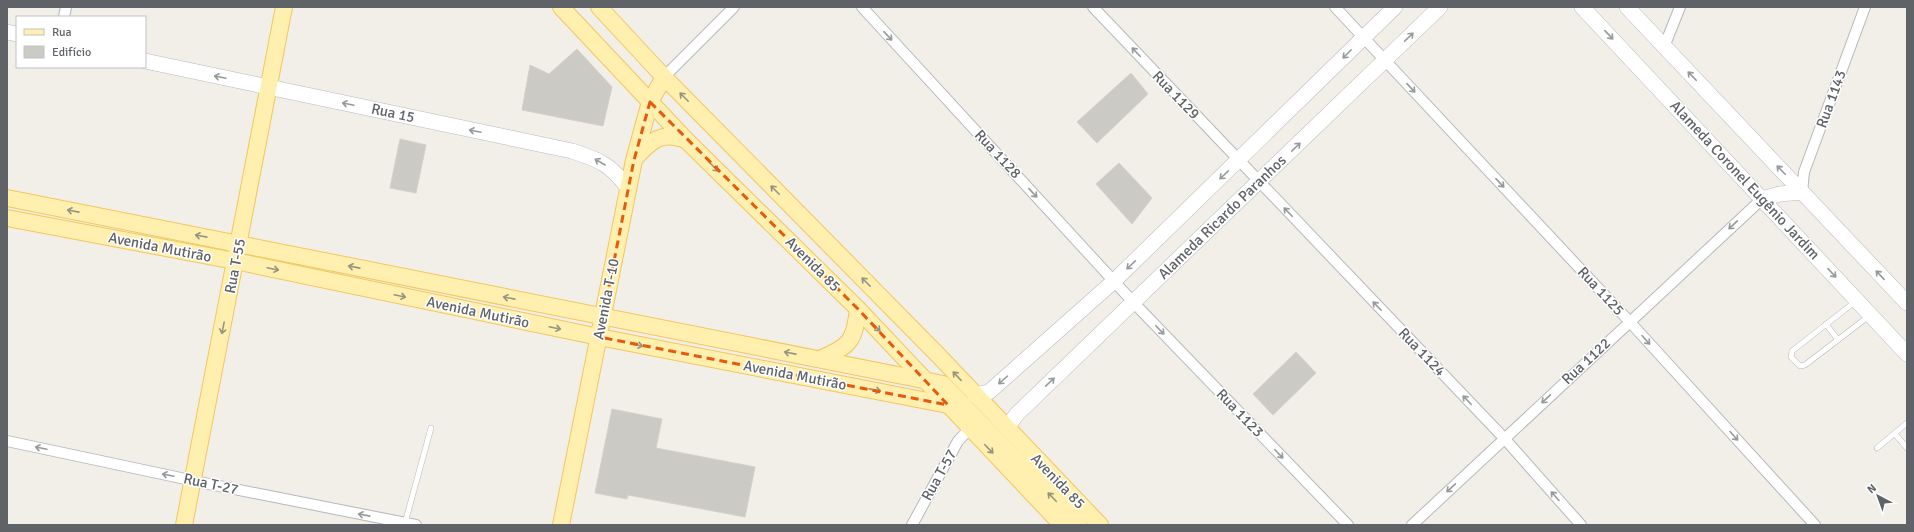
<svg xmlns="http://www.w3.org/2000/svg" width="1914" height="532" font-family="Signika,sans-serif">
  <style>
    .building { fill: #cccac5; stroke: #d6d0c6 }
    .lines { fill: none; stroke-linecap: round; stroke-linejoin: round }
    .lane-casing { stroke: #b5b8bc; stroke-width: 6 }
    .street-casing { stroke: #b5b8bc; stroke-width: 12 }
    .secondary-casing { stroke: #b6babf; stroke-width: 16 }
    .primary-casing { stroke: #f3c65f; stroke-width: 18 }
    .lane { stroke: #fff; stroke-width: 5 }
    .street { stroke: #fff; stroke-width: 10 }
    .secondary { stroke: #fff; stroke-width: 15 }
    .primary { stroke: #fff0af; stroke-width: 16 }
    .oneway { stroke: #979a9d }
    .oneway2 { stroke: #979481 }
    .marked { fill: none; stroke: #e8590c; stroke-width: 3; stroke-dasharray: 8 5; stroke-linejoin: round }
    .labels { text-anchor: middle; stroke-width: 3; stroke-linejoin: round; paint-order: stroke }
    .street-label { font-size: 15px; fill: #5f6368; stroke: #fff }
  </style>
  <rect width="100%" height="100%" fill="#f1efe8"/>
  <g class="building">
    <polygon points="577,49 612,87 603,126 522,110 530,65 549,74"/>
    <polygon points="1131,73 1148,94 1097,143 1077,122"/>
    <polygon points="400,139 426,145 416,193 390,188"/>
    <polygon points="1119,163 1152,198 1132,224 1096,184"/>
    <polygon points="1296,352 1316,373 1273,415 1253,394"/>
    <polygon points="612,409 662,419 656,448 755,467 745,517 628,495 627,499 595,493"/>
  </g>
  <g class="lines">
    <defs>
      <g id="lane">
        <polyline points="1856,301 1792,351 1791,357 1800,366 1805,365 1869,316"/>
        <polyline points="1826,324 1838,340"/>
        <polyline points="1895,434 1907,448"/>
        <polyline points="1877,448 1907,423"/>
        <polyline points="405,523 431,428"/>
      </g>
      <g id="street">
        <polyline points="862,7 1133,302 1348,525"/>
        <polyline points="1093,7 1504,438 1581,525"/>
        <polyline points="1335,7 1629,321 1815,525"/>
        <polyline points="64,17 66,7"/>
        <polyline points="1664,47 1680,7"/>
        <polyline points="664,77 734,7"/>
        <polyline points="1802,192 1804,172 1865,7"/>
        <polyline points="7,441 209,484 416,525"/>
        <polyline points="912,525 958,441 970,428"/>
        <polyline points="1412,525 1762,199"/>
      </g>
      <g id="secondary">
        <polyline points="1582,7 1907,354"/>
        <polyline points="1627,7 1907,303"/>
        <polyline points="7,32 17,34"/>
        <path d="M145,61L572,151C600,160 611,165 628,188"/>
        <polyline points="1762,199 1780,194 1802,192"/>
        <polyline points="975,395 989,392 1114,281 1395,7"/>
        <polyline points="1008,430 1011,422 1017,414 1440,7"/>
      </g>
      <g id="primary">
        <polyline points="561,7 686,140 858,309 1062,525"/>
        <polyline points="599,7 664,77 937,354 1100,525"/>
        <path d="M636,157C652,140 661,131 686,140"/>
        <polyline points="7,198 943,384 1079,525"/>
        <polyline points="7,218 235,261 599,337 948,405"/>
        <path d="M820,359C850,345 854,343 858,309"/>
        <polyline points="184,525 284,7"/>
        <polyline points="561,525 634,160 650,102 664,77"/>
      </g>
    </defs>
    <use href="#lane" class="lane-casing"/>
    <use href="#street" class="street-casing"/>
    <use href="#secondary" class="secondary-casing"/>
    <use href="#primary" class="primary-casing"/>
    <use href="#lane" class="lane"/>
    <use href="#street" class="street"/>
    <use href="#secondary" class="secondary"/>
    <use href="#primary" class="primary"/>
  </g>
  <defs><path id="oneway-shaft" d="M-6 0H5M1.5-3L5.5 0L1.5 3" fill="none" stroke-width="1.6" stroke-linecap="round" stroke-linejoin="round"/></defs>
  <g class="oneway">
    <use href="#oneway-shaft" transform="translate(1609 35) rotate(47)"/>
    <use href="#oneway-shaft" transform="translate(888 36) rotate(47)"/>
    <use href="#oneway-shaft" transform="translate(1409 37) rotate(-44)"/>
    <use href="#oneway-shaft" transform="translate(1136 52) rotate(-134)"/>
    <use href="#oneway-shaft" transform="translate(1347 54) rotate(135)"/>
    <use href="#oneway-shaft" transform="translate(1692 76) rotate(-134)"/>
    <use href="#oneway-shaft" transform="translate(220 77) rotate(-168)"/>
    <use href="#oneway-shaft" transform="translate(1411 88) rotate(47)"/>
    <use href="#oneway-shaft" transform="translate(348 104) rotate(-168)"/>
    <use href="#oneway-shaft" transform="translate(475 131) rotate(-168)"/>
    <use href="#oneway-shaft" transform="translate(1296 147) rotate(-44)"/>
    <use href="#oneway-shaft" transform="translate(600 162) rotate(-150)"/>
    <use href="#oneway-shaft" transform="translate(1781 170) rotate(-134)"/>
    <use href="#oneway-shaft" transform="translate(1224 175) rotate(136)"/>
    <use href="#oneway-shaft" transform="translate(1500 183) rotate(47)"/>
    <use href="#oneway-shaft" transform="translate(1033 193) rotate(47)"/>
    <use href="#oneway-shaft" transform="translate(1288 212) rotate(-134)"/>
    <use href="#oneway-shaft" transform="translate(1733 225) rotate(137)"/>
    <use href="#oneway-shaft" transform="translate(1131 265) rotate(136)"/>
    <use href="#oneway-shaft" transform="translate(1832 273) rotate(47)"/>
    <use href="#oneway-shaft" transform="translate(1880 275) rotate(-133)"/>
    <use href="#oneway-shaft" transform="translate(1377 306) rotate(-134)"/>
    <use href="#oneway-shaft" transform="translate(1160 330) rotate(46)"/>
    <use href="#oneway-shaft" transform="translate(1646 340) rotate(48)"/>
    <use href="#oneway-shaft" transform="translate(1003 380) rotate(138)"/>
    <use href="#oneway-shaft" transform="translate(1050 382) rotate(-44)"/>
    <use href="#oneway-shaft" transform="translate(1546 399) rotate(137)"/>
    <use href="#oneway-shaft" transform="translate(1467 400) rotate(-134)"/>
    <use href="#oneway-shaft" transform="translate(1734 436) rotate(48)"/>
    <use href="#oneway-shaft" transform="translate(41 448) rotate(-168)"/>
    <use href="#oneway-shaft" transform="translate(1279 454) rotate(46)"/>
    <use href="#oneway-shaft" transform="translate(168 475) rotate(-168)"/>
    <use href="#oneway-shaft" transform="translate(1451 488) rotate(137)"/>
    <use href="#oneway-shaft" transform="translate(1555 496) rotate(-132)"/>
    <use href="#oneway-shaft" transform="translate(364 515) rotate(-169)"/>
  </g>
  <g class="oneway2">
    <use href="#oneway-shaft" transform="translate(684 97) rotate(-135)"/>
    <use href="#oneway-shaft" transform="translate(714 167) rotate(45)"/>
    <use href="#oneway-shaft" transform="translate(775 190) rotate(-135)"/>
    <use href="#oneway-shaft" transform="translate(73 211) rotate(-169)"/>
    <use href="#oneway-shaft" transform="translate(201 236) rotate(-169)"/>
    <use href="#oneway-shaft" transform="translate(354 267) rotate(-169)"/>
    <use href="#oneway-shaft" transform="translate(273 269) rotate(12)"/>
    <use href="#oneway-shaft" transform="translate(866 282) rotate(-135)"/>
    <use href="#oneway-shaft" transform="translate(400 296) rotate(12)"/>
    <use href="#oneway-shaft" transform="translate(509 298) rotate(-169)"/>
    <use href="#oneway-shaft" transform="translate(876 327) rotate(46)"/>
    <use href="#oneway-shaft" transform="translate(223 328) rotate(101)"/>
    <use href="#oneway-shaft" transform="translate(555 328) rotate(12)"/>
    <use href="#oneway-shaft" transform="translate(637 345) rotate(11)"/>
    <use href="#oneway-shaft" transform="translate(790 353) rotate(-169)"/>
    <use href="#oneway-shaft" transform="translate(957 376) rotate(-133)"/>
    <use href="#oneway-shaft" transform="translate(875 390) rotate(11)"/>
    <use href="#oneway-shaft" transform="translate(989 449) rotate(46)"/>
    <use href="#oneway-shaft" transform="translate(1052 497) rotate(-134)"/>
  </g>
  <path class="marked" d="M650,102L858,309L948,405L599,337L634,160Z"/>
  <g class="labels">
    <g class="street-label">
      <text transform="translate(1176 95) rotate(46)" y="5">Rua 1129</text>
      <text transform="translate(1831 99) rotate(-70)" y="5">Rua 1143</text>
      <text transform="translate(393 113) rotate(12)" y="5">Rua 15</text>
      <text transform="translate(998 154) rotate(47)" y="5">Rua 1128</text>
      <text transform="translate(1745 180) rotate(47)" y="5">Alameda Coronel Eugênio Jardim</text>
      <text transform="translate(1222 217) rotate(-44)" y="5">Alameda Ricardo Paranhos</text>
      <text transform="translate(160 247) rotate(11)" y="5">Avenida Mutirão</text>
      <text transform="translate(813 264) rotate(45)" y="5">Avenida 85</text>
      <text transform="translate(235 266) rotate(-79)" y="5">Rua T-55</text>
      <text transform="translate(1601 291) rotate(47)" y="5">Rua 1125</text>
      <text transform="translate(606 299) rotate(-79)" y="5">Avenida T-10</text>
      <text transform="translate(478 312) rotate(12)" y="5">Avenida Mutirão</text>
      <text transform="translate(1422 352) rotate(46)" y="5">Rua 1124</text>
      <text transform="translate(1586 361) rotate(-43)" y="5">Rua 1122</text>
      <text transform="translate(795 375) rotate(11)" y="5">Avenida Mutirão</text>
      <text transform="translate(1240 413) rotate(46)" y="5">Rua 1123</text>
      <text transform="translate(939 475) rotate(-61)" y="5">Rua T-57</text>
      <text transform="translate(1058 481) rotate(46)" y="5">Avenida 85</text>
      <text transform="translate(211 484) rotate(12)" y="5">Rua T-27</text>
    </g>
  </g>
  <rect width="1914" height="532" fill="none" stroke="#5f6368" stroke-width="16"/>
  <rect x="16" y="16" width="130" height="52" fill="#ffffff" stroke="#bfc1c3"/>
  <rect x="24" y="29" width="20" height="6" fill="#fff0af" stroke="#bfc1c3"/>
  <text x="52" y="36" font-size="12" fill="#5f6368">Rua</text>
  <rect x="24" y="46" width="20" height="12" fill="#cccac5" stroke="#bfc1c3"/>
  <text x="52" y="56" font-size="12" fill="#5f6368">Edifício</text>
  <g transform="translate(1878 496) rotate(319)" stroke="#ffffff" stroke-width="3" paint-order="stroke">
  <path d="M0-3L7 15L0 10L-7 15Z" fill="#5f6368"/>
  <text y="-6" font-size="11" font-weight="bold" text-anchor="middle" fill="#5f6368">N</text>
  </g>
</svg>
